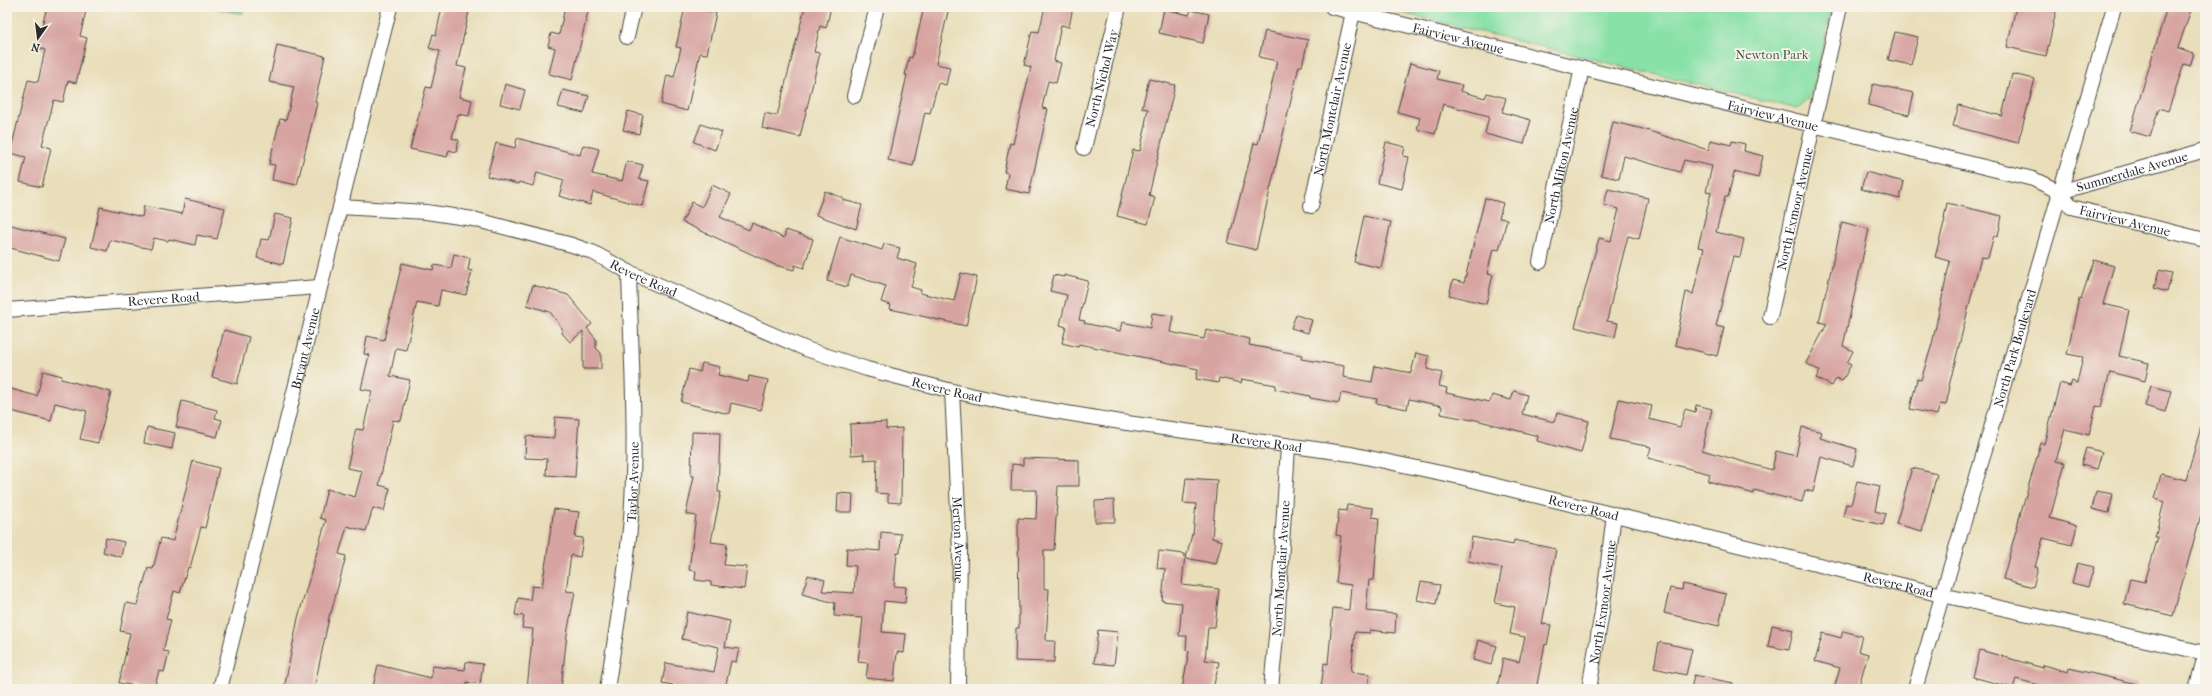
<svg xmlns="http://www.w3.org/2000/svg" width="2212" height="696" font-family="'IM FELL French Canon',serif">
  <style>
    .green { fill: #88e1a7; stroke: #5a8669 }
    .forest { fill: #6ebf8c; stroke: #4c755c }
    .building { fill: #d7a4a2 }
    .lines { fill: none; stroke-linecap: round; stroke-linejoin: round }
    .street-casing { stroke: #484640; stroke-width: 16 }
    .street { stroke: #fff; stroke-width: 14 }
    .labels { text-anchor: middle; stroke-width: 3.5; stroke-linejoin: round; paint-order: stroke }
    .street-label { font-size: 13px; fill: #2b2b2b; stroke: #f7f3e8 }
    .park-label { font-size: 13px; fill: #42584a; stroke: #f7f3e8 }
  </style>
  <rect width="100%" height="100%" fill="#f7f3e8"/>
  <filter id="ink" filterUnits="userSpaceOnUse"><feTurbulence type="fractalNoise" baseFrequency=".025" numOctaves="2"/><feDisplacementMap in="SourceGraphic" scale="8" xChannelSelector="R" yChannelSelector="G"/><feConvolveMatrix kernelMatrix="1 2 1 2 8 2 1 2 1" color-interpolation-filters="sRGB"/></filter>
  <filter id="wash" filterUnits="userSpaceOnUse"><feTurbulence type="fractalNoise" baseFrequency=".012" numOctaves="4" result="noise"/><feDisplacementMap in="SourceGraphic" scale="16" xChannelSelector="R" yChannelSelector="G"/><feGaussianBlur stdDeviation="0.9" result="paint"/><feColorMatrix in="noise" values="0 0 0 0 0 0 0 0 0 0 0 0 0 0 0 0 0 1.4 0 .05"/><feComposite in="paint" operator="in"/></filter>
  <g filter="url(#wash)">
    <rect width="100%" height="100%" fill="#e9deb9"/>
    <polygon class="green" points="1378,7 1832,7 1813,89 1808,100 1799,108 1790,107"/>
    <polygon class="forest" points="209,7 244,7 242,14"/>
    <g id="blocks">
      <g class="building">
        <polygon points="47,7 87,7 80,36 87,38 76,83 68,81 63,102 54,100 42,145 51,148 42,187 20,182 26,157 10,153 28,80 38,82 45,50 36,47"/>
        <polygon points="442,7 470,7 457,66 466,68 459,97 472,100 469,116 458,114 452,138 459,140 456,152 449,150 447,157 410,149 426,87 431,88 440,51 429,48 433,34 436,35"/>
        <polygon points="565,7 589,7 572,80 549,74 555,48 548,46 551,33 559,35"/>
        <polygon points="685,7 716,13 707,54 700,53 687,111 661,104 667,75 674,77 681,48 676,47"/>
        <polygon points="805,7 831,7 826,28 820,26 814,52 820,53 800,137 762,128 765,113 777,116"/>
        <polygon points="924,7 949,7 936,64 950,67 946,85 938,83 930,113 925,112 913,166 888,160 907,75 905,75 909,57 912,58"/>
        <polygon points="1045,7 1073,7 1069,27 1061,25 1054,61 1061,63 1056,83 1048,81 1042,108 1048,109 1029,194 1005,189 1008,173 1004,172 1010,143 1013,144 1031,67 1024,65 1032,31 1039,32"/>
        <polygon points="2016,7 2057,7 2046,56 2007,47"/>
        <polygon points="2167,7 2192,7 2178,48 2194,53 2190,66 2184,64 2168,111 2159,108 2150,137 2130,131"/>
        <polygon points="1164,9 1189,15 1191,10 1209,14 1203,43 1159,33"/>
        <polygon points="1265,31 1308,40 1302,66 1299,66 1256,250 1228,243 1254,143 1258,144 1277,61 1259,57"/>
        <polygon points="1895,32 1918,37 1911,65 1888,60"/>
        <polygon points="277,45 325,56 315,102 317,103 297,185 272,180 275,165 269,164 280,119 286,120 294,87 269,82"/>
        <polygon points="1410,63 1439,71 1437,79 1462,85 1460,91 1485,98 1487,93 1506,98 1502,112 1531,120 1524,144 1485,134 1489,116 1443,104 1435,134 1417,129 1420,118 1397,112"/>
        <polygon points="2012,74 2035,79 2018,143 1953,126 1959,105 2002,116"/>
        <polygon points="1149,79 1175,85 1149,195 1155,197 1148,224 1117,216 1133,150 1140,151 1146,125 1145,124 1148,109 1142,108"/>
        <polygon points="505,84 525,90 520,109 500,104"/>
        <polygon points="1873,84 1914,93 1909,115 1868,105"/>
        <polygon points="563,90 589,96 584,113 558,107"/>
        <polygon points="628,111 643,115 639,134 623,130"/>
        <polygon points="1613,122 1643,129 1708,150 1710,140 1731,145 1732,141 1745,144 1744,151 1763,156 1758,178 1734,172 1728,197 1725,197 1716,232 1744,239 1740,257 1733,256 1716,326 1724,328 1717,356 1675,345 1686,292 1693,294 1704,248 1698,247 1711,193 1706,192 1712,166 1684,160 1680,172 1624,156 1619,179 1601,175"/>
        <polygon points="701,124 722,132 715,150 694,142"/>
        <polygon points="517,138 580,155 583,145 599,149 592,174 622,181 627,161 643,165 639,179 649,181 642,206 593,192 590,205 559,196 564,180 537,172 533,186 519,182 518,184 487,176 496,143 515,148"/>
        <polygon points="1386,142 1405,147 1403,156 1409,157 1402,189 1377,183"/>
        <polygon points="1866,172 1904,182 1900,199 1861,189"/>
        <polygon points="712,185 731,194 720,217 749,230 752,223 784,238 786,230 813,239 804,268 795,265 794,270 775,265 682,222 692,202 702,207"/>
        <polygon points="1608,189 1648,198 1639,239 1628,236 1613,294 1607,321 1618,323 1615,337 1575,327 1599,238 1611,241 1619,209 1604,205"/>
        <polygon points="825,191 843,198 843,200 862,205 856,229 816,215"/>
        <polygon points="1485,198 1503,203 1499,218 1507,219 1499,250 1493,249 1487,274 1493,275 1486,304 1449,295 1453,280 1464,283"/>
        <polygon points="185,199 225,208 217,239 197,235 195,245 169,239 168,241 154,238 151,249 110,240 107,251 91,247 100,207 142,217 144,206 182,214"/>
        <polygon points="1947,203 2002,216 1998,236 1994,235 1988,258 1981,257 1949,386 1950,387 1946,405 1940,404 1937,415 1910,409 1917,379 1921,380 1932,344 1950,261 1935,257 1945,219 1944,218"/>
        <polygon points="275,214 293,218 283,264 257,258 261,239 269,240"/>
        <polygon points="1364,216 1391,222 1381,268 1354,262"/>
        <polygon points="1842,222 1869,229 1843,346 1853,351 1847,363 1851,365 1842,381 1836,378 1832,386 1816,378 1820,371 1806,363 1827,324 1819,322"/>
        <polygon points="7,224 65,239 59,261 7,247"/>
        <polygon points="840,237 882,250 884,244 900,248 897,258 917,264 911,287 921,290 920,293 954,301 961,273 977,277 966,326 890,309 891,305 881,302 886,286 851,275 847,287 827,281"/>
        <polygon points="454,254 470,258 468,270 472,271 466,295 441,290 438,306 417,302 406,350 396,348 390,376 410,380 401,421 393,420 383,466 379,485 390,488 384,511 373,508 366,531 347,526 339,554 346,556 331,613 330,613 314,689 284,689 298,618 326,520 320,518 327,489 355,497 362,471 347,468 356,429 363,430 372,391 361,389 369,355 364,354 367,336 384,340 402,263 433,270 434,265 451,268"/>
        <polygon points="2094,260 2114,266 2103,304 2129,310 2119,356 2149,363 2145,381 2110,372 2101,407 2096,406 2089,435 2065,429 2056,461 2065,463 2050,518 2077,526 2072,545 2043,538 2035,567 2038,568 2033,587 2003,579 2020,515 2041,443 2044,444 2060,383 2070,386 2072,381 2077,383 2083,357 2067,354 2079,298 2081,299"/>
        <polygon points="2159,270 2172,273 2167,292 2154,288"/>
        <polygon points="1054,275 1064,277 1064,275 1088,281 1079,320 1085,321 1084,323 1120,331 1122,322 1150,328 1152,313 1173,316 1170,332 1204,339 1206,330 1250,339 1249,345 1302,355 1301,359 1344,366 1343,377 1372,382 1375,366 1411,373 1416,353 1429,356 1427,369 1442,373 1439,386 1447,388 1446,393 1490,402 1492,395 1511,400 1514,391 1527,395 1522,414 1554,422 1557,413 1589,421 1581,453 1537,441 1538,436 1472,419 1472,420 1441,414 1442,406 1409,399 1407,409 1376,403 1377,399 1341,393 1339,403 1310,398 1310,396 1275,389 1276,385 1242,379 1241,383 1219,378 1218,383 1196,379 1198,369 1079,344 1078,347 1062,343 1066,327 1060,325 1067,295 1050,291"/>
        <polygon points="533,285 568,295 592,324 587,328 596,339 596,348 601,353 601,369 583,369 583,331 570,342 562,333 562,328 550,312 527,305"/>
        <polygon points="1296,315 1312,320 1308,333 1291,328"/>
        <polygon points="224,330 249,337 237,384 212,377"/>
        <polygon points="702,363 720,367 718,375 748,382 749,376 768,380 761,410 731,403 729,414 681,402 689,369 700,372"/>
        <polygon points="43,371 62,376 61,379 111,392 98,443 80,439 87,411 55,403 51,421 7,410 7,388 37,396"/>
        <polygon points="2151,386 2171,391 2165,412 2145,406"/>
        <polygon points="1619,399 1652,406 1649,419 1680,427 1685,409 1695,412 1696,405 1712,409 1702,450 1772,470 1776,451 1796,456 1802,427 1822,432 1820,438 1857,449 1853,466 1821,457 1813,492 1805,490 1802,502 1754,490 1754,494 1708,481 1710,474 1648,458 1651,447 1610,439"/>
        <polygon points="182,401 217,410 215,418 222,420 217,437 176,427"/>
        <polygon points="555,417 579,419 575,477 546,475 547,459 525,458 526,436 554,438"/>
        <polygon points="886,422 886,429 902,428 901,503 888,502 888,494 876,493 877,459 864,460 864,454 851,455 850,424"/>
        <polygon points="147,427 175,433 172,449 144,443"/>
        <polygon points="2201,427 2205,427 2205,511 2202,511 2173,616 2124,604 2130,579 2145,582 2158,537 2155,537 2164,502 2155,499 2161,474 2186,480"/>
        <polygon points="692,432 720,433 718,492 721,492 711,542 727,544 724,565 747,567 744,589 711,585 711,582 695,580 696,571 689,570 696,516 686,514 694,476 691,476"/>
        <polygon points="2086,448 2102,452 2097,469 2081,465"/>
        <polygon points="1023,458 1079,460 1079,486 1058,486 1054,550 1044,550 1044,589 1049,589 1046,641 1055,641 1054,662 1015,661 1016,628 1019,628 1018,518 1036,519 1037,490 1011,490 1012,464 1023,465"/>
        <polygon points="193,461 219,468 205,528 201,527 190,568 188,567 180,593 174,591 166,619 171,620 163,651 169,652 164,672 159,671 154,689 119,683 130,633 120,631 126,603 137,605 148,568 153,569 161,538 173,541"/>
        <polygon points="1912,468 1937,474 1922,531 1896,524"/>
        <polygon points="1186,478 1217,480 1212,538 1222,541 1216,564 1186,558 1192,534 1193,534 1196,504 1183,503"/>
        <polygon points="1857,481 1880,486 1875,511 1886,514 1883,525 1843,516 1846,504 1851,505"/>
        <polygon points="2096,491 2113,494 2109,513 2092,509"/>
        <polygon points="838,493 853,494 852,512 837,512"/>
        <polygon points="1114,500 1115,522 1095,522 1095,501"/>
        <polygon points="1347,505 1373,508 1372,517 1379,518 1374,580 1369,580 1366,611 1396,614 1395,633 1370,630 1370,633 1355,632 1351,672 1370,674 1368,689 1321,689 1324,663 1328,664 1333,608 1349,610 1351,585 1336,583 1341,536 1336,535 1339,510 1346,511"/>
        <polygon points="554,509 579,512 575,537 583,538 580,557 571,555 566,591 575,592 567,634 561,689 527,689 533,629 522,628 524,616 515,615 518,598 530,600 532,586 542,587"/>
        <polygon points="881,532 901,534 900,553 897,553 894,586 906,587 905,603 884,601 882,632 906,634 904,653 897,652 894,681 866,678 868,663 858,662 863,618 834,616 835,603 802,594 808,575 825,580 822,591 854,593 856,566 846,565 847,548 880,551"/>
        <polygon points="1472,537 1513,545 1514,540 1556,549 1542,624 1551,625 1547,645 1545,644 1536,689 1497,689 1503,658 1519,662 1525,637 1510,634 1515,607 1495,603 1502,568 1468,561"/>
        <polygon points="106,538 124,542 121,557 103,552"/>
        <polygon points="1159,551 1185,554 1182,585 1219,589 1215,627 1208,627 1205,660 1219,662 1213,689 1182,689 1189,651 1186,650 1187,636 1179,636 1182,603 1162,601 1165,569 1157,568"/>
        <polygon points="2077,563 2094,567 2088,587 2072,583"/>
        <polygon points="1421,582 1440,585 1436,604 1417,600"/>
        <polygon points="1683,584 1726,594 1719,626 1664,613 1670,588 1682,590"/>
        <polygon points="687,612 730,621 725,647 739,649 736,662 731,661 725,689 672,689 673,685 662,683 666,663 714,672 719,647 682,639"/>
        <polygon points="1772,625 1793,630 1789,650 1768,646"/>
        <polygon points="1098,630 1118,632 1114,665 1094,663"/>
        <polygon points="1843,631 1862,636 1858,651 1868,654 1858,689 1834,689 1840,668 1815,661 1823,633 1841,638"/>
        <polygon points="1478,640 1497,646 1491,665 1473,660"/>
        <polygon points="1659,642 1692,649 1686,675 1654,668"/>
        <polygon points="1980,650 2043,668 2043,665 2068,672 2069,668 2137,684 2136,689 2071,689 2058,686 2058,689 2055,689 2016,679 2013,688 1973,677"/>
        <polygon points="466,662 483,664 480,684 467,682 466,689 384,689 373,687 378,665 431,678 432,666 465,670"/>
        <polygon points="1694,675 1733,683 1732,689 1691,689"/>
      </g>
    </g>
  </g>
  <g filter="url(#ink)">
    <use href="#blocks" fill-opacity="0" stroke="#484640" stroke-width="1"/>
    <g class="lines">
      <defs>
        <g id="street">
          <path id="s1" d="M1332,7L2033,179L2060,192L2071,207L2205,240"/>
          <polyline points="627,37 634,7"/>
          <polyline points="854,96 877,7"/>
          <path id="s2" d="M1084,148L1119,7"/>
          <path id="s3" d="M2060,192L2205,150"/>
          <path id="s4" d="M1311,206L1353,12"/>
          <path id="s5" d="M340,207L426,212L473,219L572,245L592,252L629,272L806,349L867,369L952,391L1012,404L1127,423L1351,454L1460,477L1942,595L2205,653"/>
          <path id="s6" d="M1540,262L1582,68"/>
          <path id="s7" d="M7,310L319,287"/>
          <path id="s8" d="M1770,317L1840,7"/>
          <path id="s9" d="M952,391L960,551L958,689"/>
          <path id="s10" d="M220,689L390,7"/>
          <path id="s11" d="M607,689C616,632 626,575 631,518C637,437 631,354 629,272"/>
          <path id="s12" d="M1271,689L1277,626L1288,447"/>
          <path id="s13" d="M1589,689L1602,612L1614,514"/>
          <path id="s14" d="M1915,689L2114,7"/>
          <polyline points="2196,689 2205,656"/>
        </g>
      </defs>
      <use href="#street" class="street-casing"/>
      <use href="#street" class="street"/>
    </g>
  </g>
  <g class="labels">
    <g class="street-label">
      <text dy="5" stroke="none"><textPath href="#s1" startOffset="130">Fairview Avenue</textPath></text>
      <text dy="5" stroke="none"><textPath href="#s2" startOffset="72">North Nichol Way</textPath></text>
      <text dy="5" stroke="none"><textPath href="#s4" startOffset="99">North Montclair Avenue</textPath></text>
      <text dy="5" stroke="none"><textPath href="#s1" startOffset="454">Fairview Avenue</textPath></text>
      <text dy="5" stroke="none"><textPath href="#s6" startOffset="99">North Milton Avenue</textPath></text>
      <text dy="5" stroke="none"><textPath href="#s3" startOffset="75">Summerdale Avenue</textPath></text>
      <text dy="5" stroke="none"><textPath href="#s8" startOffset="111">North Exmoor Avenue</textPath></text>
      <text dy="5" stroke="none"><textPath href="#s1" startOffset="826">Fairview Avenue</textPath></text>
      <text dy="5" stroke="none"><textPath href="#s5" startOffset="315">Revere Road</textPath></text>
      <text dy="5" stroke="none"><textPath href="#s7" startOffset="157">Revere Road</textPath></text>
      <text dy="5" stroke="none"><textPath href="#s10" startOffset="351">Bryant Avenue</textPath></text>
      <text dy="5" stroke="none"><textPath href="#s14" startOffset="355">North Park Boulevard</textPath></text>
      <text dy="5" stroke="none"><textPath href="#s5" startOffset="639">Revere Road</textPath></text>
      <text dy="5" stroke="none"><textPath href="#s5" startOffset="963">Revere Road</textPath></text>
      <text dy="5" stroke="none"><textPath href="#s11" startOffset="209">Taylor Avenue</textPath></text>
      <text dy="5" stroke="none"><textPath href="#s5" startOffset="1287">Revere Road</textPath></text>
      <text dy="5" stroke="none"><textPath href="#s9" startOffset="149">Merton Avenue</textPath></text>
      <text dy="5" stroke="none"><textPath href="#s12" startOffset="121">North Montclair Avenue</textPath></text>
      <text dy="5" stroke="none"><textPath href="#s5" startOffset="1611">Revere Road</textPath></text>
      <text dy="5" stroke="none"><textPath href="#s13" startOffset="88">North Exmoor Avenue</textPath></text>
    </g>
    <g class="park-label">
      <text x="1772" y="59">Newton Park</text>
    </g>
  </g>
  <rect width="2212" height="696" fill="none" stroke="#f7f3e8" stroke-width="24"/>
  <g transform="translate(38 38) rotate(194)" stroke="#f7f3e8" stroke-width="3" paint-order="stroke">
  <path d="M0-3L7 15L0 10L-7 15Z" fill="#2b2b2b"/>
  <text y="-6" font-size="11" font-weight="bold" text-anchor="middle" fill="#2b2b2b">N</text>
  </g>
</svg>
